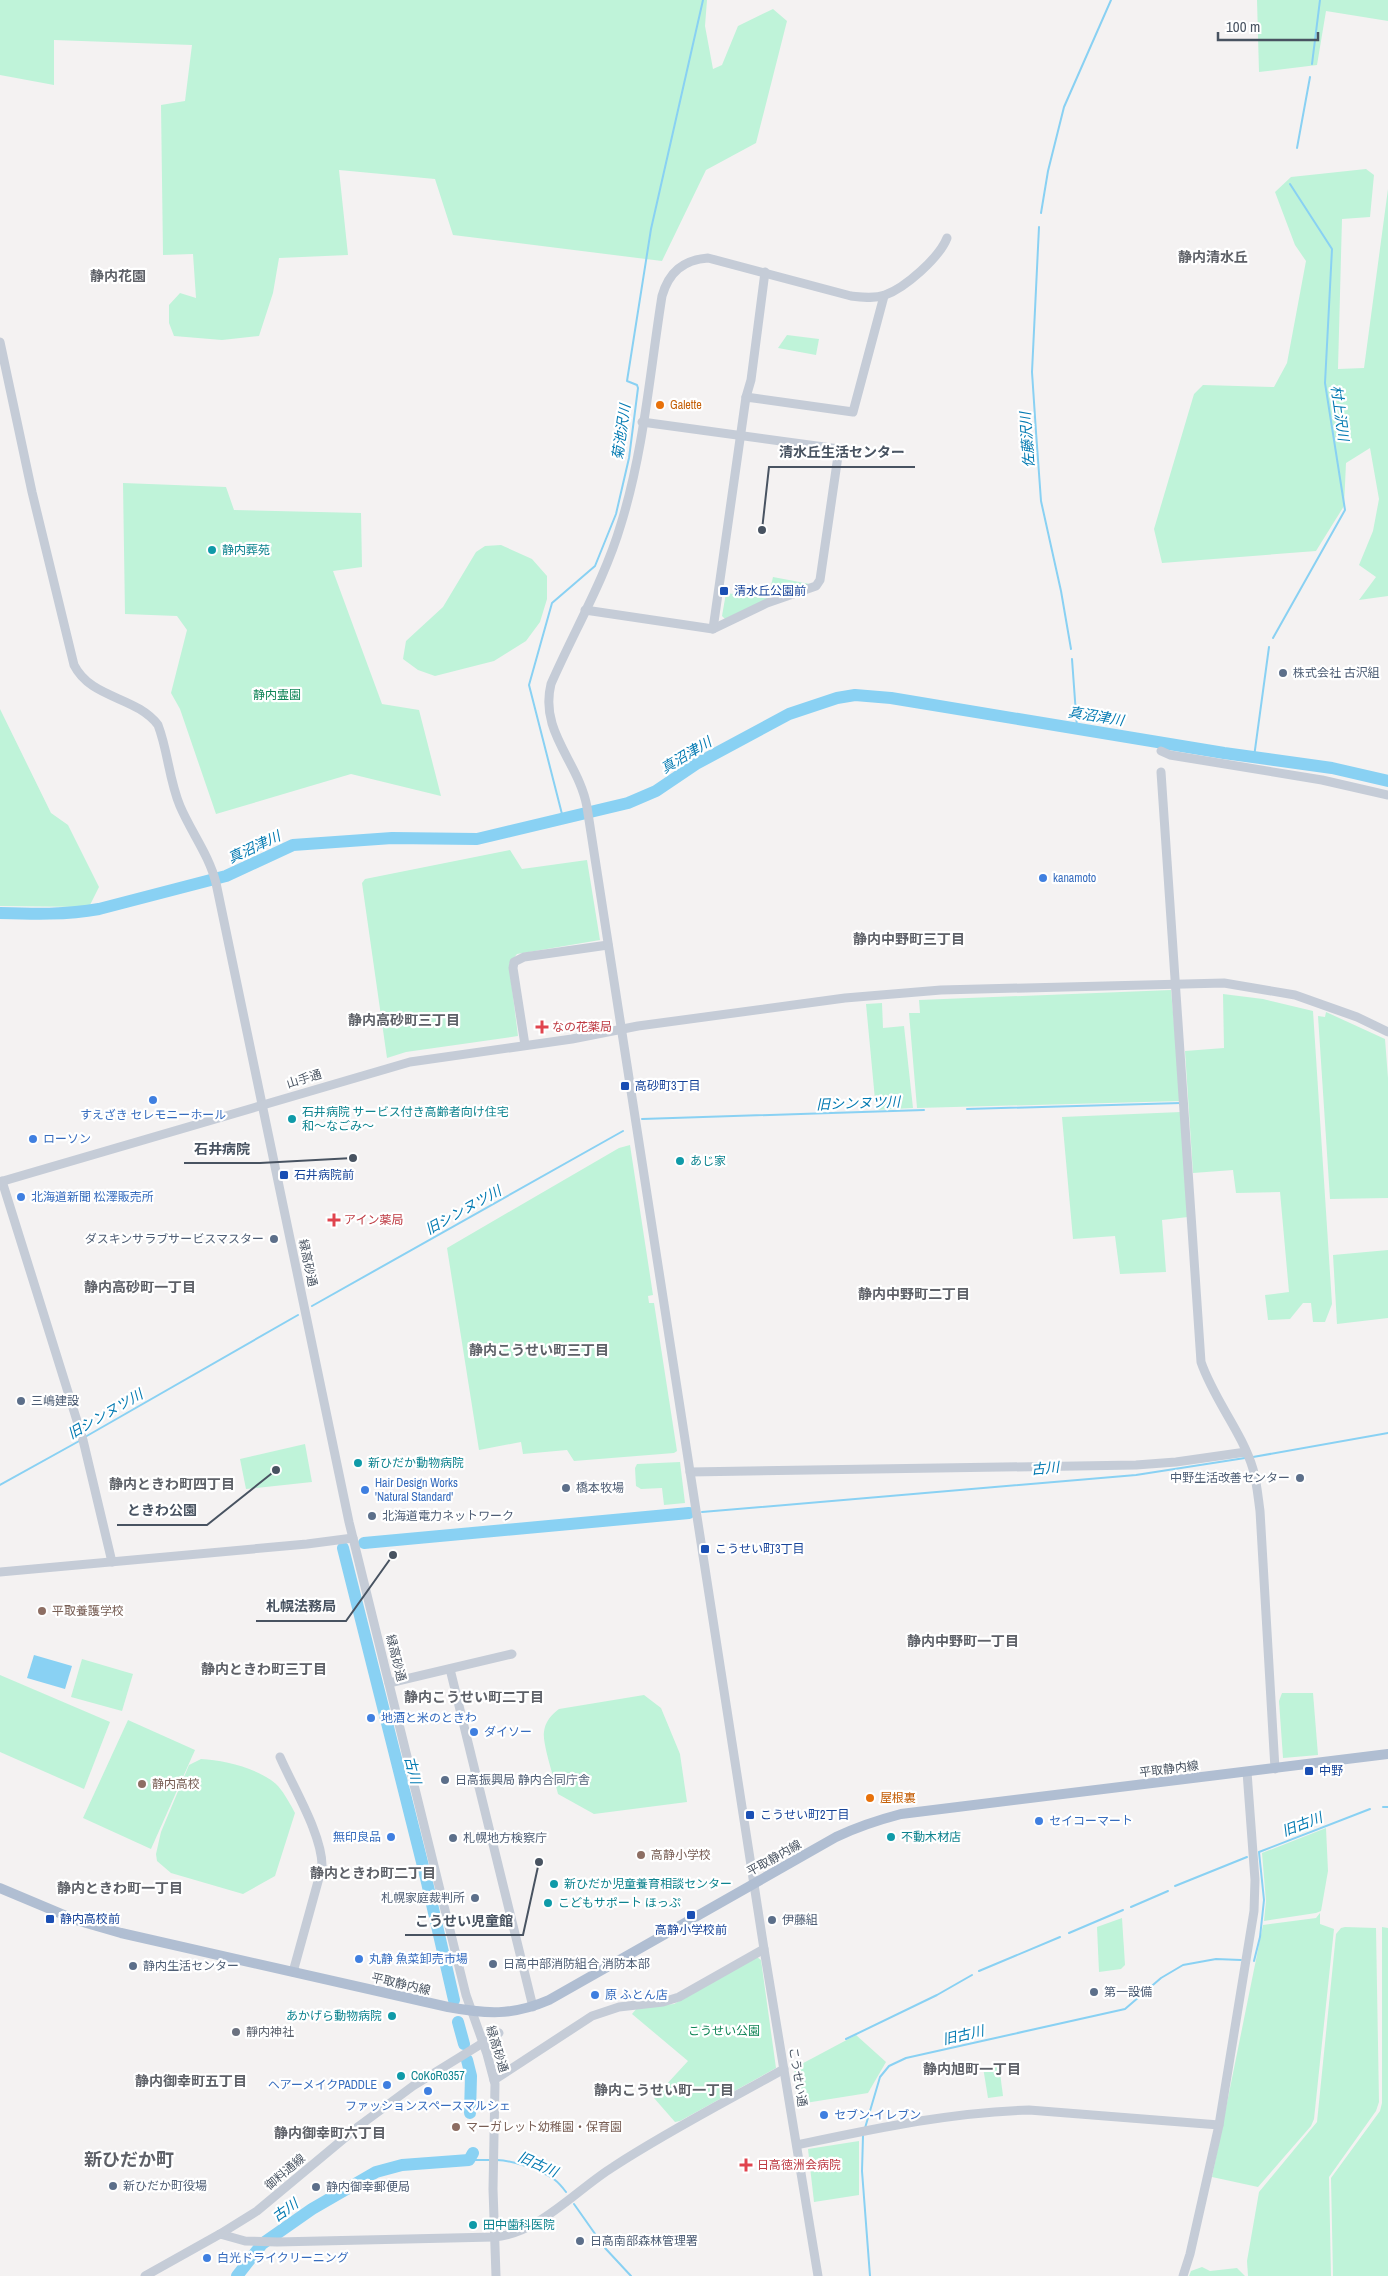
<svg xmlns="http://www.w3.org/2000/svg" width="1388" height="2276" font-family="'Archivo Narrow','Noto Sans JP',sans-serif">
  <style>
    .green { fill: #bff3d9 }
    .water { fill: #89d1f3 }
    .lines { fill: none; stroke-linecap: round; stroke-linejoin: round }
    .stream { stroke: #89d1f3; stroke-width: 2 }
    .river { stroke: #89d1f3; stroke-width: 12 }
    .minor { stroke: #c5ccd7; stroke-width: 9 }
    .major { stroke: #b0bed2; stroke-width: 10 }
    .food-dot { fill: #e8710a; stroke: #fff; stroke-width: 2 }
    .culture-dot { fill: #0f9aa8; stroke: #fff; stroke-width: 2 }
    .transit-dot { fill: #1a4fb4; stroke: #fff; stroke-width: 2 }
    .service-dot { fill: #5c6f8a; stroke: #fff; stroke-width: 2 }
    .shop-dot { fill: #3f7fe0; stroke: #fff; stroke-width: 2 }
    .health-dot { fill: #e0444e; stroke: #fff; stroke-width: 2 }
    .education-dot { fill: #8d6e63; stroke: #fff; stroke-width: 2 }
    .worship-dot { fill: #6b7280; stroke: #fff; stroke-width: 2 }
    .labels { text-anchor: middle; stroke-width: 4.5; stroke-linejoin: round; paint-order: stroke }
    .food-label { font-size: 12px; fill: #c56008; stroke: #fff; text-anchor: start }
    .culture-label { font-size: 12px; fill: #0d838f; stroke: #fff; text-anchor: start }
    .transit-label { font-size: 12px; fill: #164399; stroke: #fff; text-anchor: start }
    .service-label { font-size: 12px; fill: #4e5e75; stroke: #fff; text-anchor: start }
    .park-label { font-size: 12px; fill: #118557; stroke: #fff }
    .shop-label { font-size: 12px; fill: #366cbe; stroke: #fff; text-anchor: start }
    .health-label { font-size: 12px; fill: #be3a42; stroke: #fff; text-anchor: start }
    .street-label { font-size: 12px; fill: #485361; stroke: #fff }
    .education-label { font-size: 12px; fill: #785e54; stroke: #fff; text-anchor: start }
    .worship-label { font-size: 12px; fill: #5b616d; stroke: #fff; text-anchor: start }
    .neighbourhood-label { font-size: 14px; font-weight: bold; fill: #5e6168; stroke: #fff }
    .water-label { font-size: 14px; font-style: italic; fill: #037ab2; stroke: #fff }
    .district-label { font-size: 18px; font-weight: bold; fill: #5e6168; stroke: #fff }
    .leader { fill: none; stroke: #485361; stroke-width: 2 }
    .callout-dot { fill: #485361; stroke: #fff; stroke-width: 2 }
    .callout-label { font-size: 14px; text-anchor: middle; font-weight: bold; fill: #485361; stroke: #fff; stroke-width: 4.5; stroke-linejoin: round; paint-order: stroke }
  </style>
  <rect width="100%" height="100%" fill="#f4f2f2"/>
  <g class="green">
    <polygon points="0,0 707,0 705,26 713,69 722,65 738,26 773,9 787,21 756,143 706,170 662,261 453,235 435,179 339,170 348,255 279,258 273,293 259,336 222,340 174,336 169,323 169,305 180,293 196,298 193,254 163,255 161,105 185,101 192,45 54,40 54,85 0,75"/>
    <polygon points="1257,0 1388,0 1388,21 1326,11 1317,65 1259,72"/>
    <polygon points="1366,169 1374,175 1370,217 1342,219 1338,369 1364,368 1388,189 1388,596 1359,600 1376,577 1359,565 1373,531 1379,499 1370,448 1346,463 1344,506 1316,551 1162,563 1154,529 1194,394 1203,385 1274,387 1287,363 1306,261 1295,245 1275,192 1291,177"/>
    <polygon points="787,335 819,339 816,355 778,348"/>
    <polygon points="123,483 226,487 234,510 361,513 362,567 333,571 382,704 419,710 441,796 351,774 216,814 180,709 171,693 187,630 177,616 125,614"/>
    <polygon points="501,545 532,559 547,576 547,599 540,622 526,641 494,661 435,676 418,670 403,659 406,641 443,607 476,552 485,546"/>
    <polygon points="773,577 810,584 775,595 769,594"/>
    <polygon points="726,593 767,598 767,599 725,619 722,616"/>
    <polygon points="0,709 51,813 68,825 99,887 89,907 0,906"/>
    <polygon points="510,850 522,869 587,860 600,940 517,954 509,964 518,1036 406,1052 387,1058 362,883 365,879"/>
    <polygon points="1171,990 1181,1101 917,1108 909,1013 920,1013 919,1000"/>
    <polygon points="1223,994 1263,999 1313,1011 1332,1304 1325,1322 1313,1322 1311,1303 1303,1303 1290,1319 1268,1320 1265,1295 1289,1292 1280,1192 1236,1193 1233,1170 1193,1173 1185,1051 1224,1048"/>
    <polygon points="882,1003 883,1028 904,1026 913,1108 876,1110 866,1004"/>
    <polygon points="1326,1012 1385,1039 1388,1078 1388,1198 1330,1199 1318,1016 1325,1017"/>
    <polygon points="1181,1112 1188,1217 1162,1220 1166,1272 1120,1274 1115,1236 1073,1239 1062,1117"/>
    <polygon points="630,1145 653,1295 648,1296 649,1303 654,1303 677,1451 674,1453 574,1461 567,1450 523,1454 521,1442 479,1450 447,1248 619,1148"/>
    <polygon points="1388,1250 1388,1318 1337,1324 1333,1255"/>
    <polygon points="305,1444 312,1482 246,1489 240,1459"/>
    <polygon points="680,1462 685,1503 664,1505 662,1488 641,1489 636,1486 635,1468 637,1464"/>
    <polygon points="82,1659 133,1674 122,1711 71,1697"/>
    <polygon points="0,1675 110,1722 84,1789 0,1752"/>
    <polygon points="1282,1693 1313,1693 1318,1755 1283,1758 1279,1701"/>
    <path d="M644,1695L661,1708L680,1754L687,1802L594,1814L558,1794C555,1781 542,1743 544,1732C545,1722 551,1715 559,1709Z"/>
    <polygon points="128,1720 195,1750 151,1849 83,1818"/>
    <path d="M201,1759C225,1760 261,1769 278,1786C285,1794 290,1804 295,1813L275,1876L243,1894L171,1873L157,1861L156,1854L161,1832L189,1765Z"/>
    <polygon points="1326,1828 1328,1871 1321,1911 1316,1913 1264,1921 1266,1901 1262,1853"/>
    <polygon points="1320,1913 1320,1924 1334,1929 1314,2119 1311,2126 1258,2187 1212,2177 1263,1925 1316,1918"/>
    <polygon points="1122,1918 1125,1965 1121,1969 1099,1972 1097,1927"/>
    <polygon points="1345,1927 1376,1928 1379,2102 1376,2111 1329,2177 1331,2276 1248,2276 1247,2261 1259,2192 1317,2122 1336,1934 1341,1928"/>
    <polygon points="1382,1927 1388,1928 1388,2276 1333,2276 1331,2178 1380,2111 1382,2103"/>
    <polygon points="757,1957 761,1960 776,2068 680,2121 675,2122 654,2098 688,2061 632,2014 637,2008 674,2004"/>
    <polygon points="856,2035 886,2062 868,2093 799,2104 794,2068"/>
    <polygon points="999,2065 1003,2096 988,2098 983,2067"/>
    <polygon points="859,2141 859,2195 814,2202 808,2149"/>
    <polygon points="1202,2267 1210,2271 1237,2268 1245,2276 1189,2276 1191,2271"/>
  </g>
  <polygon class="water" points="34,1655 72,1666 65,1689 27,1678"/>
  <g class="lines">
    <g class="stream">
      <polyline points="1312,64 1320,0"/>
      <polyline points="1297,148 1310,77"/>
      <polyline points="1041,213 1048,171 1064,107 1111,0"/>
      <polyline points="1039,227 1032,372 1036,432 1041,501 1061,591 1071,649"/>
      <polyline points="1273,638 1345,510 1325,383 1332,249 1290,184"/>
      <polyline points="1072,659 1077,728"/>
      <polyline points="1254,757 1269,647"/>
      <polyline points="563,818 529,685 552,603 595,566 616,514 629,458 638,388 637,385 627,381 651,229 703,0"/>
      <polyline points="967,1109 1181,1103"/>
      <polyline points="642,1119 924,1110"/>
      <polyline points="312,1306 623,1131"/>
      <polyline points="85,1437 298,1315"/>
      <polyline points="1253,1457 1388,1433"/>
      <polyline points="0,1485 81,1440"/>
      <polyline points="702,1512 1136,1475 1245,1458"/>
      <polyline points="1383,1807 1388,1807"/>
      <polyline points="1175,1886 1247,1857"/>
      <polyline points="1131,1907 1168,1891"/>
      <polyline points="1069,1933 1123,1910"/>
      <polyline points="1254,1961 1260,1937 1264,1900 1259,1852 1370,1809"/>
      <polyline points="979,1971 1060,1937"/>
      <polyline points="846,2039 937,1995 972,1975"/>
      <polyline points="865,2128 880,2077 889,2066 906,2058 1125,2009 1161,1978 1183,1965 1216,1959 1241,1960"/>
      <polyline points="863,2136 862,2171 870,2276"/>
      <polyline points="469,2160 490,2160"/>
      <path d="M497,2160C515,2161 541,2170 555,2180C559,2183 563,2188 566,2192"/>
      <polyline points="574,2204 605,2248 631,2276"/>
    </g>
    <g class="river">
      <path d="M0,913C33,914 66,915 99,909L226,876L293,845L392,838L477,839L628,803L656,791L696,764L789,714L837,698L855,695L891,698L1224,753L1332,768L1388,781"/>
      <polyline points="364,1543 689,1513"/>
      <polyline points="343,1548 426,1878 454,2000"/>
      <polyline points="458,2022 464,2044"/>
      <polyline points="467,2060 471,2076 470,2113"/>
      <polyline points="237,2276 262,2244 312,2209 376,2172 402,2165 469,2160 473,2153"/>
    </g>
    <g class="minor">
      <path d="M0,342L32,492L74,665C91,699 136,696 158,725C168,751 169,780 180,806C191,832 209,855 216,883L349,1522L466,1995L487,2054L495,2084L493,2189L496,2276"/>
      <polyline points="746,397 751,380 765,272"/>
      <polyline points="585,610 713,629 767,603 816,586 820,580 839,449 642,422"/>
      <polyline points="713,629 746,397 853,412 884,296"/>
      <polyline points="1161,751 1170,755 1322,780 1388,795"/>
      <path d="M1161,772L1201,1362C1214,1400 1242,1432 1253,1469C1257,1483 1258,1497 1260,1511L1275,1769"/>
      <polyline points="525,1045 513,968 514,962 524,957 608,945"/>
      <polyline points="2,1181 83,1440 112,1562"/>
      <polyline points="0,1182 410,1062 572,1039 638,1026 845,998 941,990 1224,983 1295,995 1357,1017 1388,1032"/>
      <polyline points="690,1472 1136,1465 1176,1462 1246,1452"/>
      <polyline points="0,1572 307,1544 353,1538"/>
      <polyline points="450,1669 533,2007"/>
      <polyline points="389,1683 512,1654"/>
      <path d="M280,1757C293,1787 323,1836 322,1867L293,1972"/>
      <polyline points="494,2080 592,2016 619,2007 663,2002 679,1997 764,1949"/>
      <path d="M797,2145C873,2129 951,2112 1029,2110L1219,2125"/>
      <path d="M220,2234L245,2241L277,2242L494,2237C538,2234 576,2190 613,2167C668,2131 727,2101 784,2069"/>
      <polyline points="145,2276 220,2234 257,2211 359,2126 413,2086 499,2033"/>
      <path d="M818,2276L764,1949L587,807C579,762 539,732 551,684C574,631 605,579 621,524C644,450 650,371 662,296C669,272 683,260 708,258L851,296C862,297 874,299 885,295C905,288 939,258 947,238"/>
      <polyline points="1183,2276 1190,2254 1219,2125 1254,1911 1255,1880 1247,1772"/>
    </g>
    <path class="major" d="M0,1888L76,1920L121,1933L448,2007C486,2014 512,2016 549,2000L836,1837C857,1827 878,1820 901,1814L1388,1754"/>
  </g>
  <g class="food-dot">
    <circle cx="660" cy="405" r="5"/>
    <circle cx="870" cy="1798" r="5"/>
  </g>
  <g class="culture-dot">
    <circle cx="212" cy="550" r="5"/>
    <circle cx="292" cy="1119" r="5"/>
    <circle cx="680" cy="1161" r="5"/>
    <circle cx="358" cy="1463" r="5"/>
    <circle cx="891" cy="1837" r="5"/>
    <circle cx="554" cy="1884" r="5"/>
    <circle cx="548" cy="1903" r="5"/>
    <circle cx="392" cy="2016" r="5"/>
    <circle cx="401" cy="2076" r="5"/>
    <circle cx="473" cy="2225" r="5"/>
  </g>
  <g class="transit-dot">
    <rect x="719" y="586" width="10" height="10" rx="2.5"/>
    <rect x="620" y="1081" width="10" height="10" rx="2.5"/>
    <rect x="279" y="1170" width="10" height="10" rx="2.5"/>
    <rect x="700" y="1544" width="10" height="10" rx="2.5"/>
    <rect x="1304" y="1766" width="10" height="10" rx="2.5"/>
    <rect x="745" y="1810" width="10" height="10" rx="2.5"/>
    <rect x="686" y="1910" width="10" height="10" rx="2.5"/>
    <rect x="45" y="1914" width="10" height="10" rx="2.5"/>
  </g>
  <g class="service-dot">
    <circle cx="1283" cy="673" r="5"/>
    <circle cx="274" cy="1239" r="5"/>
    <circle cx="21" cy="1401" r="5"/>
    <circle cx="1300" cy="1478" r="5"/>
    <circle cx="566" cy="1488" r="5"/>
    <circle cx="372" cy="1516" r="5"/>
    <circle cx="445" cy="1780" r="5"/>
    <circle cx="453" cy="1838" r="5"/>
    <circle cx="475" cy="1898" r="5"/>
    <circle cx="772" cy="1920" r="5"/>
    <circle cx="493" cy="1964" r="5"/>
    <circle cx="133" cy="1966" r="5"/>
    <circle cx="1094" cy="1992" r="5"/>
    <circle cx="113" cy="2186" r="5"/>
    <circle cx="316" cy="2187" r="5"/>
    <circle cx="580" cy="2241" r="5"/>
  </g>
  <g class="shop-dot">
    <circle cx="1043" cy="878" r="5"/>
    <circle cx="153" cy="1100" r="5"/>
    <circle cx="33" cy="1139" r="5"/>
    <circle cx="21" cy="1197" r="5"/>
    <circle cx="365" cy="1490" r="5"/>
    <circle cx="371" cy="1718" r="5"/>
    <circle cx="474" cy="1732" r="5"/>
    <circle cx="1039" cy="1821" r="5"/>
    <circle cx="391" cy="1837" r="5"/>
    <circle cx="359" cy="1959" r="5"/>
    <circle cx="595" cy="1995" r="5"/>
    <circle cx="387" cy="2085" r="5"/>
    <circle cx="428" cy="2091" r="5"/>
    <circle cx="824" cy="2115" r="5"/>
    <circle cx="207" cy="2258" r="5"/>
  </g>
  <g class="health-dot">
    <path d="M539.5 1019.5h5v5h5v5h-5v5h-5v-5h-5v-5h5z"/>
    <path d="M331.5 1212.5h5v5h5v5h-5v5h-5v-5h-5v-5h5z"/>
    <path d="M743.5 2157.5h5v5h5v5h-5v5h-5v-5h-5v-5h5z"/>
  </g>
  <g class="education-dot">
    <circle cx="42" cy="1611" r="5"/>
    <circle cx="142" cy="1784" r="5"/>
    <circle cx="641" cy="1855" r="5"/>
    <circle cx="456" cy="2127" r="5"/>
  </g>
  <circle class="worship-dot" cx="236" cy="2032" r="5"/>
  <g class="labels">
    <g class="food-label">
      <text x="670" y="409">Galette</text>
      <text x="880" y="1802">屋根裏</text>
    </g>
    <g class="culture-label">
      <text x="222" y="554">静内葬苑</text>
      <text x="302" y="1116">石井病院 サービス付き高齢者向け住宅<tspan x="302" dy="14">和～なごみ～</tspan></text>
      <text x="690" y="1165">あじ家</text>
      <text x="368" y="1467">新ひだか動物病院</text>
      <text x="901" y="1841">不動木材店</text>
      <text x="564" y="1888">新ひだか児童養育相談センター</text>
      <text x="558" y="1907">こどもサポート ほっぷ</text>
      <text x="382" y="2020" text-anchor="end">あかげら動物病院</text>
      <text x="411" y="2080">CoKoRo357</text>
      <text x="483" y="2229">田中歯科医院</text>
    </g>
    <g class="transit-label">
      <text x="734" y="595">清水丘公園前</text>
      <text x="635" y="1090">高砂町3丁目</text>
      <text x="294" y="1179">石井病院前</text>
      <text x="715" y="1553">こうせい町3丁目</text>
      <text x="1319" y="1775">中野</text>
      <text x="760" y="1819">こうせい町2丁目</text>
      <text x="60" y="1923">静内高校前</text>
      <text x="691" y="1934" text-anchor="middle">高静小学校前</text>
    </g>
    <g class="service-label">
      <text x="1293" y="677">株式会社 古沢組</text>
      <text x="264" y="1243" text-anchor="end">ダスキンサラブサービスマスター</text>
      <text x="31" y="1405">三嶋建設</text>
      <text x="1290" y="1482" text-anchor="end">中野生活改善センター</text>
      <text x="576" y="1492">橋本牧場</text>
      <text x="382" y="1520">北海道電力ネットワーク</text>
      <text x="455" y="1784">日高振興局 静内合同庁舎</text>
      <text x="463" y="1842">札幌地方検察庁</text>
      <text x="465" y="1902" text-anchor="end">札幌家庭裁判所</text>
      <text x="782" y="1924">伊藤組</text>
      <text x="503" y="1968">日高中部消防組合 消防本部</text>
      <text x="143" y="1970">静内生活センター</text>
      <text x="1104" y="1996">第一設備</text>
      <text x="123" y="2190">新ひだか町役場</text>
      <text x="326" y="2191">静内御幸郵便局</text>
      <text x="590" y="2245">日高南部森林管理署</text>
    </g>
    <g class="park-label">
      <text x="277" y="699">静内霊園</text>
      <text x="724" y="2035">こうせい公園</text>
    </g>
    <g class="shop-label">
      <text x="1053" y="882">kanamoto</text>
      <text x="153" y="1119" text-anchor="middle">すえざき セレモニーホール</text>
      <text x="43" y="1143">ローソン</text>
      <text x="31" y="1201">北海道新聞 松澤販売所</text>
      <text x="375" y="1487">Hair Design Works<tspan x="375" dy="14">'Natural Standard'</tspan></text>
      <text x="381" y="1722">地酒と米のときわ</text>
      <text x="484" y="1736">ダイソー</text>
      <text x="1049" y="1825">セイコーマート</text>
      <text x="381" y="1841" text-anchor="end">無印良品</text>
      <text x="369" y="1963">丸静 魚菜卸売市場</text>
      <text x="605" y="1999">原 ふとん店</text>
      <text x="377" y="2089" text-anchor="end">ヘアーメイクPADDLE</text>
      <text x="428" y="2110" text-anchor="middle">ファッションスペースマルシェ</text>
      <text x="834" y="2119">セブン-イレブン</text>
      <text x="217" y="2262">白光ドライクリーニング</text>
    </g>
    <g class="health-label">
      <text x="552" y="1031">なの花薬局</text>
      <text x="344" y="1224">アイン薬局</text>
      <text x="757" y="2169">日高徳洲会病院</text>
    </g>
    <g class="street-label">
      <text transform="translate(304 1079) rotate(-17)" y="4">山手通</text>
      <text transform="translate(308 1263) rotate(78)" y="4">緑高砂通</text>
      <text transform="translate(396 1658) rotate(76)" y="4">緑高砂通</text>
      <text transform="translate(1169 1769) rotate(-7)" y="4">平取静内線</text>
      <text transform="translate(774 1858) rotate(-29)" y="4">平取静内線</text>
      <text transform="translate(401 1984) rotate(13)" y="4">平取静内線</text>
      <text transform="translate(497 2049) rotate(73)" y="4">緑高砂通</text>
      <text transform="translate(798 2077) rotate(81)" y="4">こうせい通</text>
      <text transform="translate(285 2172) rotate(-40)" y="4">御料通線</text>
    </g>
    <g class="education-label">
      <text x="52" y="1615">平取養護学校</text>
      <text x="152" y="1788">静内高校</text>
      <text x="651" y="1859">高静小学校</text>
      <text x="466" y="2131">マーガレット幼稚園・保育園</text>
    </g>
    <g class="worship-label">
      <text x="246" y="2036">靜内神社</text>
    </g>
    <g class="neighbourhood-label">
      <text x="1213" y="262">静内清水丘</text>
      <text x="118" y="281">静内花園</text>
      <text x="909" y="944">静内中野町三丁目</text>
      <text x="404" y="1025">静内高砂町三丁目</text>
      <text x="140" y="1292">静内高砂町一丁目</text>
      <text x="914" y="1299">静内中野町二丁目</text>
      <text x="539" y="1355">静内こうせい町三丁目</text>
      <text x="172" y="1489">静内ときわ町四丁目</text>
      <text x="963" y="1646">静内中野町一丁目</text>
      <text x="264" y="1674">静内ときわ町三丁目</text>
      <text x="474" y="1702">静内こうせい町二丁目</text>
      <text x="373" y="1878">静内ときわ町二丁目</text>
      <text x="120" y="1893">静内ときわ町一丁目</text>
      <text x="972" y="2074">静内旭町一丁目</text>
      <text x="191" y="2086">静内御幸町五丁目</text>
      <text x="664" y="2095">静内こうせい町一丁目</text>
      <text x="330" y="2138">静内御幸町六丁目</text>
    </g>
    <g class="water-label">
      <text transform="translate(1340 413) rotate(82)" y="5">村上沢川</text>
      <text transform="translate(621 432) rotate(-82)" y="5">菊池沢川</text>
      <text transform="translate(1027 440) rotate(-94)" y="5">佐藤沢川</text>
      <text transform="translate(1096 716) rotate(9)" y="5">真沼津川</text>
      <text transform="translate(686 755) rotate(-31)" y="5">真沼津川</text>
      <text transform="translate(254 847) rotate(-25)" y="5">真沼津川</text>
      <text transform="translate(858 1103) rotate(-2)" y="5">旧シンヌツ川</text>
      <text transform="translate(463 1210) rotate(-29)" y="5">旧シンヌツ川</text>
      <text transform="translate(105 1414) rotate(-30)" y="5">旧シンヌツ川</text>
      <text transform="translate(1045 1468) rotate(-5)" y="5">古川</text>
      <text transform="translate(413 1770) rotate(76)" y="5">古川</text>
      <text transform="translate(1302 1824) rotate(-21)" y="5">旧古川</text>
      <text transform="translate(963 2035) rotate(-13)" y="5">旧古川</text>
      <text transform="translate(538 2164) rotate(24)" y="5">旧古川</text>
      <text transform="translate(285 2210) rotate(-35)" y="5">古川</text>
    </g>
    <g class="district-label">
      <text x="129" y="2166">新ひだか町</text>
    </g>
  </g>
  <path class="leader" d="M762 530L769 467H915M353 1158L260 1163H184M276 1470L207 1525H117M393 1555L346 1621H256M539 1862L523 1935H405"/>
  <g class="callout-dot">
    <circle cx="762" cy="530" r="5"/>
    <circle cx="353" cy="1158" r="5"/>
    <circle cx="276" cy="1470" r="5"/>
    <circle cx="393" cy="1555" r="5"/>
    <circle cx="539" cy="1862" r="5"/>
  </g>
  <g class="callout-label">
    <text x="842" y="457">清水丘生活センター</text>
    <text x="222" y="1154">石井病院</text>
    <text x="162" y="1515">ときわ公園</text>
    <text x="301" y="1611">札幌法務局</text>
    <text x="464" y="1926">こうせい児童館</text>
  </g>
  <path d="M1218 32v8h100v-8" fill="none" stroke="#485361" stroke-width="2.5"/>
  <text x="1226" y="32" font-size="15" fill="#485361" stroke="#ffffff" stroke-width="4" paint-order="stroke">100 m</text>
</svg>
